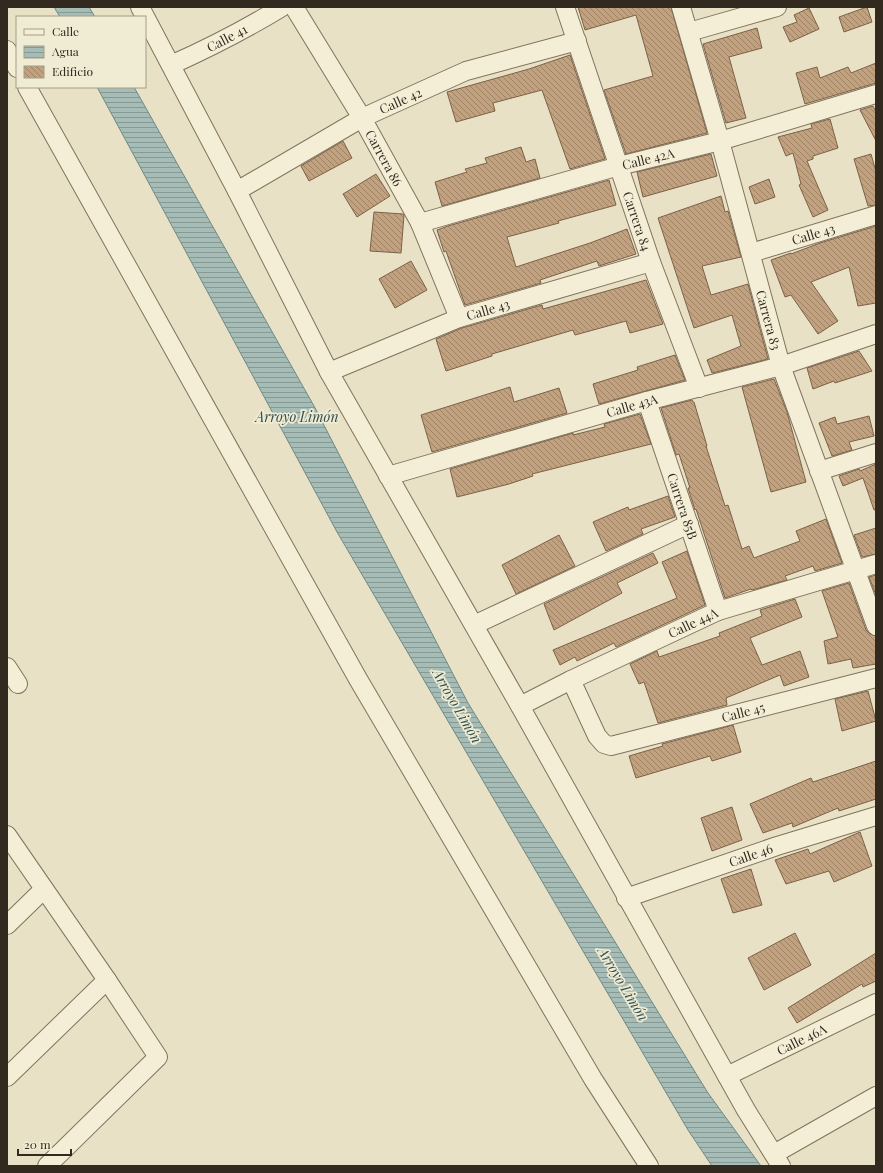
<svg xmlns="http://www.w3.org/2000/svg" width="883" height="1173" font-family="'Playfair Display',serif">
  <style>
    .water { fill: url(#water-rules); stroke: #6e8985 }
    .building { fill: url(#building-back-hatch); stroke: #7d6146 }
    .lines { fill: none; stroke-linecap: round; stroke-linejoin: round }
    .minor-casing { stroke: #81735d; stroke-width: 20 }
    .minor { stroke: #f4eed7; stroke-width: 18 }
    .labels { text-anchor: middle; stroke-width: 3.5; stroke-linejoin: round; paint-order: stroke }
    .street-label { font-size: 13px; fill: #332a1f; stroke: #f0ebd3 }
    .water-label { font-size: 14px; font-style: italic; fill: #305050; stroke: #f0ebd3 }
  </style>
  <defs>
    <pattern id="water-rules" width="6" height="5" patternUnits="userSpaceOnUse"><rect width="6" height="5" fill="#a6bcb7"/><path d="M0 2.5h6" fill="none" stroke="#889994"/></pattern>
    <pattern id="building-back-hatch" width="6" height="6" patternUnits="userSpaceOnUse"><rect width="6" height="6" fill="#c2a17f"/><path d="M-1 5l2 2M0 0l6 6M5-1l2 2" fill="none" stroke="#9e8367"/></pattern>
  </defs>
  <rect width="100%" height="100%" fill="#e8e1c5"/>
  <g class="water">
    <polygon points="54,7 89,7 95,17 60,17"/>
    <polygon points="97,87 134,87 314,406 468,703 708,1093 761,1166 712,1166 688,1130 337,532"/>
  </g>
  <g class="building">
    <polygon points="578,7 671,7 707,133 626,154 604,90 653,76 636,15 585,30"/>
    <polygon points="867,7 872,22 844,32 839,17"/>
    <polygon points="809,8 819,29 790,42 783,27 797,22 794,15"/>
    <polygon points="757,28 762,48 729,57 746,118 726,123 703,44"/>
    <polygon points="570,55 605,159 570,169 542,90 493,103 495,111 456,122 447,92 529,69"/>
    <polygon points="876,63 876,83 805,104 796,73 817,67 820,78 848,67 851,73"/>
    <polygon points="873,106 876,112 876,141 860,110"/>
    <polygon points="830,119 838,148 813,156 813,159 807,161 828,210 813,217 799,185 801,184 793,153 786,156 778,137 812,128 811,124"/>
    <polygon points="343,141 352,158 309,181 301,166"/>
    <polygon points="521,147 526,162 535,159 540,178 442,206 435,182 467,172 465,169 487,163 485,158"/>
    <polygon points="711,154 717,176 643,197 637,172"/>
    <polygon points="871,154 876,172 876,205 868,206 854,159"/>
    <polygon points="376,174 390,196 357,217 343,194"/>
    <polygon points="769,179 775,197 755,204 749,187"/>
    <polygon points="609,180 616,205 558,221 559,223 507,237 516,267 590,243 627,229 636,254 599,266 597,261 540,280 541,283 465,305 446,251 444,252 437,230 448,226"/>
    <polygon points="721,196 725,212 728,211 741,257 702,266 711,295 748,284 768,359 712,373 707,360 741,346 732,315 694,328 658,218"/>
    <polygon points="374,212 403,214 404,215 401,253 370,251"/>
    <polygon points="876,226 876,303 858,306 849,267 811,282 838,321 818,334 791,295 785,297 771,260 791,253 791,254 820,243"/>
    <polygon points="411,261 427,290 395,308 379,279"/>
    <polygon points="646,280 663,324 630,333 626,321 575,335 573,330 492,354 492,356 446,371 436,339 462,328 542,305 543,309"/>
    <polygon points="859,351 872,371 835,383 834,381 813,389 807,368"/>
    <polygon points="675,355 685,380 599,404 593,384 638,370 637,367"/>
    <polygon points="774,379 787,412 806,482 771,492 742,387"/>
    <polygon points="510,387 514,402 559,388 567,413 432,452 421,415"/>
    <polygon points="692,400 693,402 694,402 707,446 706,446 725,506 728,505 742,549 749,546 754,558 800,541 796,531 826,519 842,563 815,571 813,566 785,576 787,580 752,590 751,589 725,598 696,509 695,510 688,488 690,488 679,454 676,455 661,408"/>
    <polygon points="640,414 651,444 532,474 533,476 509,484 457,497 450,469 573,433 573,435 605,427 604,424"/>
    <polygon points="869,416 874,436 849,442 852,450 832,456 819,423 835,417 837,424"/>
    <polygon points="876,464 876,510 874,510 863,478 843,486 839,476 859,469 860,471"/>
    <polygon points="668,496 675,517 641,529 643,534 606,551 593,522 628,507 629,510"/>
    <polygon points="876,528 876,554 862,557 854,535"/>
    <polygon points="559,535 575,566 516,594 502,565"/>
    <polygon points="687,551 705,605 616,647 614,643 577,661 575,657 560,665 553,650 677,598 662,562"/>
    <polygon points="653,553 658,563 617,583 622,593 554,630 544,604"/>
    <polygon points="876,575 876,595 869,577"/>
    <polygon points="849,583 866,630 870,634 876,636 876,664 853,668 851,659 828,664 824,641 838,637 822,591"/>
    <polygon points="795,599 802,617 750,638 762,665 800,651 809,677 784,686 780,675 726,698 727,705 658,723 644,682 639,684 630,664 657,651 659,657 720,636 719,633 762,616 760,610"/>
    <polygon points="868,691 876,721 842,731 835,699"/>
    <polygon points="733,725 741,752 712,761 710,756 636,778 629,756 663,746 662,744"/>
    <polygon points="876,761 876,799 839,811 838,808 793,827 792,823 763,833 750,804 811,778 813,782"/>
    <polygon points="732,807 742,840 712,851 701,818"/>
    <polygon points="860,832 872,866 834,882 829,871 786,884 775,860 808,849 810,854"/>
    <polygon points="751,869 762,905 733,913 721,879"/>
    <polygon points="795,933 811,965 764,990 748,958"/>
    <polygon points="876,953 876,981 863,987 862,984 797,1023 788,1008"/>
  </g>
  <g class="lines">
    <defs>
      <g id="minor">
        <polyline points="140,7 237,191 329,372 520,706 746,1110 781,1166"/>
        <path id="s1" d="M294,7L362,118L420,223L459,318"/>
        <path id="s2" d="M565,7L651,262L699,388"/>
        <path id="s3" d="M681,7L720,141L781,366L876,626"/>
        <polyline points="689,32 777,7"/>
        <polyline points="7,50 17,68"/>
        <path id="s4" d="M171,65C209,48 246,29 282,7"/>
        <polyline points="27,87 358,679 593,1079 649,1166"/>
        <path id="s5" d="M237,191L362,118L466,71L577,41"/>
        <path id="s6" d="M420,223L619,166L720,141L876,94"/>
        <path id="s7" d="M751,253L876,215"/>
        <path id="s8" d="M329,372L459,318L651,262"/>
        <path id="s9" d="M647,401L718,611"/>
        <polyline points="819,471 876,453"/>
        <path id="s10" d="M388,476L647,401L781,366L876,334"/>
        <polyline points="474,625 689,524"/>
        <polyline points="7,667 18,684"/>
        <path id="s11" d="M571,680L597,736L604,744L611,746L876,678"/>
        <path id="s12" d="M520,706L571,680L718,611L876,564"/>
        <polyline points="7,835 107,980 158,1057 47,1166"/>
        <path id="s13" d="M626,898L777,846L876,816"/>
        <polyline points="7,925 44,889"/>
        <path id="s14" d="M727,1076L876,1003"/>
        <polyline points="7,1077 107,980"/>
        <polyline points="774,1154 876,1096"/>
      </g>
    </defs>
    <use href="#minor" class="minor-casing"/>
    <use href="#minor" class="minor"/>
  </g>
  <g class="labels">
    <g class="street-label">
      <text dy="5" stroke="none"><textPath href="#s4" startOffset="62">Calle 41</textPath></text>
      <text dy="5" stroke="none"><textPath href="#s5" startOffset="187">Calle 42</textPath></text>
      <text dy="5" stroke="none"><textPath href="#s1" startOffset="176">Carrera 86</textPath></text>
      <text dy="5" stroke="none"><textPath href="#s6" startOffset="237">Calle 42A</textPath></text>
      <text dy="5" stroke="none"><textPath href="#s2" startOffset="226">Carrera 84</textPath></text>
      <text dy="5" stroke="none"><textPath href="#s7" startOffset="65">Calle 43</textPath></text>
      <text dy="5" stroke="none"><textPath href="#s8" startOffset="171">Calle 43</textPath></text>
      <text dy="5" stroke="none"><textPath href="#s3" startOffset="325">Carrera 83</textPath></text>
      <text dy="5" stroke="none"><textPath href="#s10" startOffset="254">Calle 43A</textPath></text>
      <text dy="5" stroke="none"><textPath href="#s9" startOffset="111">Carrera 85B</textPath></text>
      <text dy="5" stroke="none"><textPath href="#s12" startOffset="192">Calle 44A</textPath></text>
      <text dy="5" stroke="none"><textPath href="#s11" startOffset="216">Calle 45</textPath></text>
      <text dy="5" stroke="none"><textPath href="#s13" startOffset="132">Calle 46</textPath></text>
      <text dy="5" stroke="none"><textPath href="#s14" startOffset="83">Calle 46A</textPath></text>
    </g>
    <g class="water-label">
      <text x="297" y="422">Arroyo Limón</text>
      <text transform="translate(457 706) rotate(60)" y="5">Arroyo Limón</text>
      <text transform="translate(623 984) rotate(59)" y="5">Arroyo Limón</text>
    </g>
  </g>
  <rect width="883" height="1173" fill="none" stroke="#332a1f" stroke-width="16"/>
  <rect x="16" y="16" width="130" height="72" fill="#f0ebd3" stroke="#a49e8b"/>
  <rect x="24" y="29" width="20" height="6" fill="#f4eed7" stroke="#a49e8b"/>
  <text x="52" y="36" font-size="12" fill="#332a1f">Calle</text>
  <rect x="24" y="46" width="20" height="12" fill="url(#water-rules)" stroke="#a49e8b"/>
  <text x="52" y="56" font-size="12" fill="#332a1f">Agua</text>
  <rect x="24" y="66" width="20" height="12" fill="url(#building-back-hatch)" stroke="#a49e8b"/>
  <text x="52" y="76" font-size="12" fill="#332a1f">Edificio</text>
  <path d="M18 1149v6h53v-6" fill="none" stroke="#332a1f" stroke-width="2"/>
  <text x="24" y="1149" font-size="12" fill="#332a1f" stroke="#f0ebd3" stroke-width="3" paint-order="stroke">20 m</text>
</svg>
